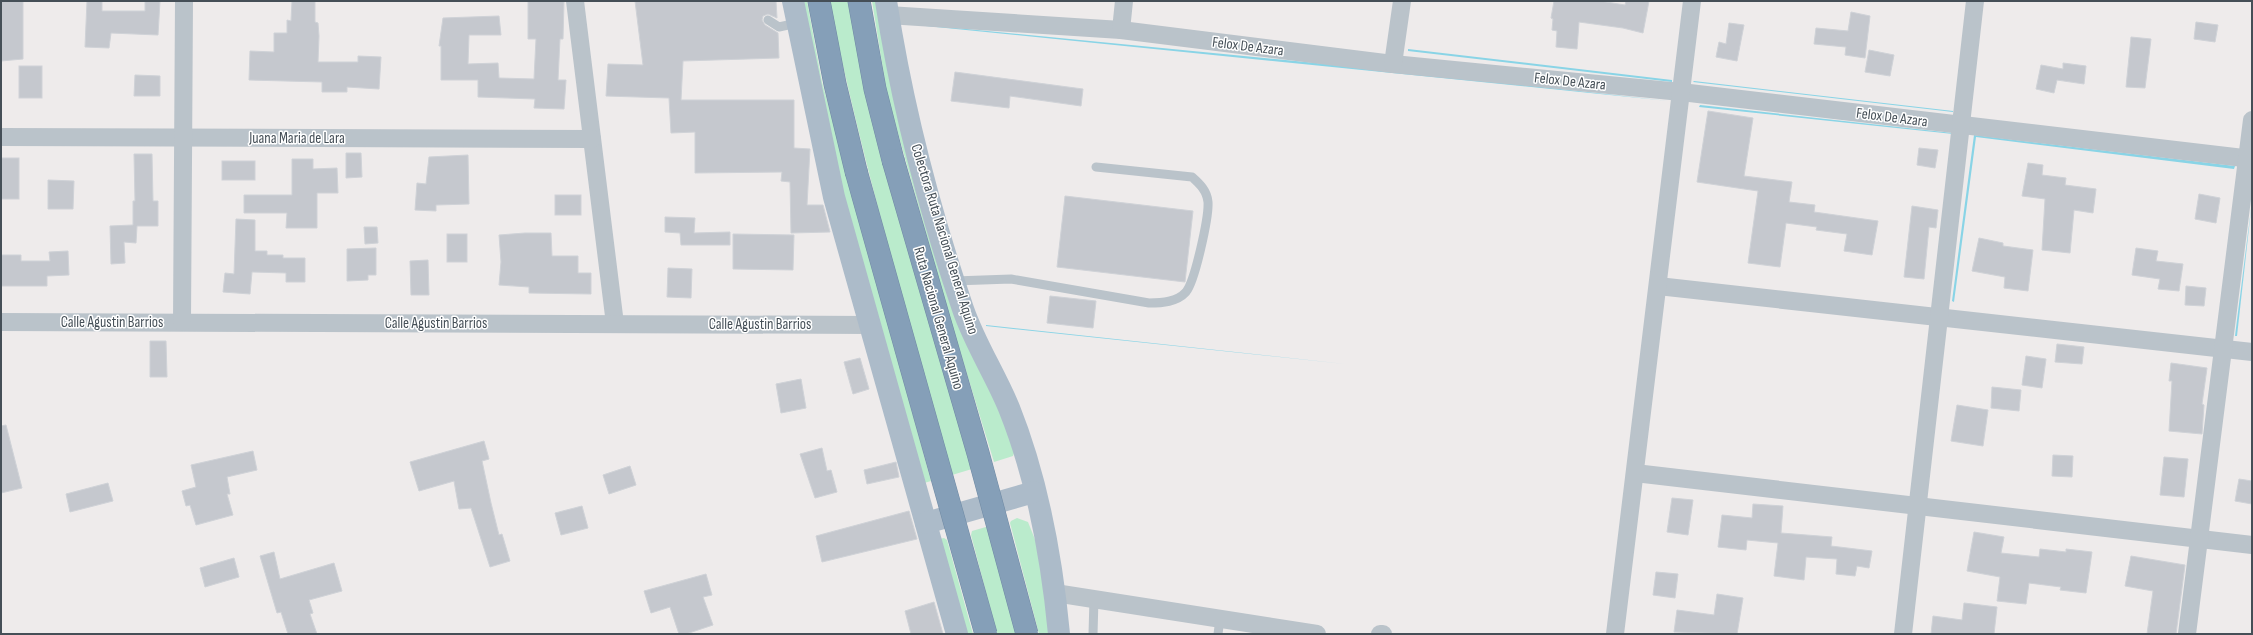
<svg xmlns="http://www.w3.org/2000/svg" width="2253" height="635" font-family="'Sofia Sans Condensed',sans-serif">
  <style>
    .green { fill: #baebcc }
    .water { fill: #89d4e6 }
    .building { fill: #c5c8ce; stroke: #cfd2d7 }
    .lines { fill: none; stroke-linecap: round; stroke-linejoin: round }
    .highway-casing { stroke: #708aa4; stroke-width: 23 }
    .lane { stroke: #bac3ca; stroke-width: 9 }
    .street { stroke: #bac3ca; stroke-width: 18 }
    .primary { stroke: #acbbc9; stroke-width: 22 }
    .highway { stroke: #859fb8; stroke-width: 22 }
    .highway-bridge-casing { stroke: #708aa4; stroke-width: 23; stroke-linecap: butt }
    .highway-bridge { stroke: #859fb8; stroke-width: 22 }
    .labels { text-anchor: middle; stroke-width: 3; stroke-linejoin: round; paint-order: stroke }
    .street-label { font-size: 15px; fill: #454f57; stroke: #fff }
  </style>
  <rect width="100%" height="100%" fill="#eeebeb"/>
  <g class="green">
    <polygon points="801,1 807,1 822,82 931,481 921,484 834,170"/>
    <path d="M829,1H850L972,469L952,475C908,318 862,161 829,1Z"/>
    <polygon points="872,1 877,1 1014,453 1013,456 994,462 951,322 887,94"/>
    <polygon points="1017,518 1028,522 1036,542 1051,634 1039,634 1010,523 1011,521"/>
    <polygon points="986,527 988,528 1018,634 997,634 971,535 972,531"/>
    <polygon points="944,538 947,540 973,634 964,634 939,539"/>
  </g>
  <g class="water">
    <polygon points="926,25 1388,70 1669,101 926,26"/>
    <polygon points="1408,49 1672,80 1672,82 1408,51"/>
    <polygon points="1694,81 1953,111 1953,112 1693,82"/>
    <polygon points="1700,105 1953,133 1953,134 1699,107"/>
    <polygon points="1974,135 2235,166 2234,169 1976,137 1954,302 1952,301"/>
    <polygon points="2252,201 2237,336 2235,336"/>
    <polygon points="986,325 1345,364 986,326"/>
  </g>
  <g class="building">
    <polygon points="1,1 23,1 23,59 1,61"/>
    <polygon points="87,1 102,1 102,11 145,11 145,1 160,1 158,35 111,33 109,48 85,47"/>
    <polygon points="292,1 315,1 315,22 318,23 319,36 318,62 358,62 358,56 381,57 379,89 347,87 347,92 322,92 322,82 249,80 250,51 274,52 274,33 287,33 287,20 291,21"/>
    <polygon points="528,1 564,1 563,39 560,39 558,80 566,80 564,109 534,108 535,99 478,97 478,80 441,80 441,46 439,46 443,18 499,16 501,35 469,35 468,64 498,63 499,78 534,79 536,39 528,39"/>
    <polygon points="635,1 776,1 777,18 768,14 763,16 762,20 765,25 778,33 779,58 683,61 681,100 794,100 794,148 810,149 807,205 823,205 830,232 791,233 790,182 781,181 782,172 695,173 695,132 671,133 669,98 606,96 608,64 643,65"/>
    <polygon points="1554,1 1600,1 1625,5 1626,1 1649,1 1643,33 1623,28 1579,22 1577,49 1556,47 1557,31 1552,30 1553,19 1551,18"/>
    <polygon points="1851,12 1870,16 1865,58 1845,55 1846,47 1814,44 1816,28 1848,31"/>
    <polygon points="2196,22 2218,25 2215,42 2194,39"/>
    <polygon points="1729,23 1744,25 1737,61 1716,57 1719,42 1726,44"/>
    <polygon points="2131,37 2151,39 2145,88 2126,87"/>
    <polygon points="1869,50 1894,55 1890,76 1865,72"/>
    <polygon points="2063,63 2086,66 2084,84 2057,80 2054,93 2036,89 2041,65 2063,69"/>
    <rect x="19" y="66" width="23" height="32"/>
    <polygon points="955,72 1083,89 1081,106 1010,96 1009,108 951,101"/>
    <polygon points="135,75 160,76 160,96 134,96"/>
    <polygon points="1708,111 1753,118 1744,176 1792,182 1789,202 1815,205 1814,212 1878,221 1872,255 1844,251 1847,234 1816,230 1817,227 1786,223 1780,267 1748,263 1758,191 1697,182"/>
    <polygon points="1919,148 1938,150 1935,168 1917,165"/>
    <polygon points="346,153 361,153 362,177 346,178"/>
    <polygon points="134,154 152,154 153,201 158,201 158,226 137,226 136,243 124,242 125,263 111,264 110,226 133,225 133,201 135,201"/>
    <polygon points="468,155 469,204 436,205 436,211 415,210 417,183 426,184 429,157"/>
    <rect x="1" y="158" width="18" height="41"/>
    <polygon points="292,159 313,159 313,169 337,168 338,193 317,193 317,228 286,228 287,213 244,213 244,195 292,195"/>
    <rect x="222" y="161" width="33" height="19"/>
    <polygon points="2028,163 2043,165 2042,175 2066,178 2065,185 2096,189 2093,213 2074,210 2070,253 2042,250 2045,199 2022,196"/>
    <polygon points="48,180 74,181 73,209 48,209"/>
    <polygon points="2199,194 2220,198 2216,223 2195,219"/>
    <rect x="555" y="195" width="26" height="20"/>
    <polygon points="1065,196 1193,211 1185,282 1057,267"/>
    <polygon points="1912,206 1938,210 1936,228 1929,227 1924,279 1904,277"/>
    <polygon points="665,217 695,218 694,233 730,232 730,245 681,245 680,233 665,232"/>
    <polygon points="236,219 255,220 255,251 267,251 267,255 283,255 283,258 305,258 305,282 286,282 286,273 252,272 250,294 223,292 225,273 234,274"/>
    <polygon points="364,227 377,227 378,243 365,244"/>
    <polygon points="525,233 551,233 552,256 578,256 578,273 591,273 591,294 529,293 529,287 499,285 501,262 499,235"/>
    <rect x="447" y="234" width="20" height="28"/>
    <polygon points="733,234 794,235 793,270 733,269"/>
    <polygon points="1979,238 2003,243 2003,246 2033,250 2028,291 2004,288 2005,277 1972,271"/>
    <polygon points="376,248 376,275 368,275 368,280 347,281 347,249"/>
    <polygon points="2136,248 2158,251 2156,261 2183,264 2179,291 2158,289 2160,279 2132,275"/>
    <polygon points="68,251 69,275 47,276 47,286 1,286 1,255 21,255 21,261 50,261 49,252"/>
    <polygon points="428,260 429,295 411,295 410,261"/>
    <polygon points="668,268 692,269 691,298 667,297"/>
    <polygon points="2186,286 2206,288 2204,306 2185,305"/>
    <polygon points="1050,296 1096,301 1093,328 1047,323"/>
    <polygon points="150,341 166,341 167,377 150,377"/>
    <polygon points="2057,344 2084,347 2082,364 2055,362"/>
    <polygon points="2026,356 2046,359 2042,388 2022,385"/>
    <polygon points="860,358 869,389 853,394 844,362"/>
    <polygon points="2171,363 2207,368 2202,404 2204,405 2202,434 2169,431 2172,381 2169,381"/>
    <polygon points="801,379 806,408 781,413 776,384"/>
    <polygon points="1992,387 2021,390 2019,411 1991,408"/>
    <polygon points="1957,405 1988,410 1983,446 1951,441"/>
    <polygon points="6,425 22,488 1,493 1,426"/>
    <polygon points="484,441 489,459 482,461 491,503 499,535 502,534 510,561 490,567 471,508 459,509 454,481 419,491 410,462"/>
    <polygon points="822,448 827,471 831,470 837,492 815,498 800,454"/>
    <polygon points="253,451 257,470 227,477 230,494 227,494 233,515 196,525 190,505 186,506 182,491 196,487 191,465"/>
    <polygon points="2053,455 2073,456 2072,477 2052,476"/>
    <polygon points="2164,457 2188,459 2184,497 2160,495"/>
    <polygon points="896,462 899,477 867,484 864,470"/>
    <polygon points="630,466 636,485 609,494 603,475"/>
    <polygon points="2239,479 2252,481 2252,504 2235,501"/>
    <polygon points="108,483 113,501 70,512 66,494"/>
    <polygon points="1672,498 1693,500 1688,535 1667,532"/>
    <polygon points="1753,504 1783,506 1781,533 1832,537 1831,546 1872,551 1869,568 1857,566 1855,576 1836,574 1837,559 1806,557 1804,580 1774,576 1778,543 1747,540 1746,550 1718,547 1722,515 1752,518"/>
    <polygon points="582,506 588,528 561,535 555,513"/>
    <polygon points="909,511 917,539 822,562 816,536"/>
    <polygon points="1974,532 2004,537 2001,553 2039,557 2040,549 2066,552 2066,549 2092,552 2086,593 2060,590 2061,587 2029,583 2026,604 1997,601 2000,577 1967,571"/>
    <polygon points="274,552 280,579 334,563 342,591 309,600 313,613 310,614 317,634 288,634 281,612 277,613 260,556"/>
    <polygon points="2131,556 2185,565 2176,634 2147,634 2153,591 2125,586"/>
    <polygon points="234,558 239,577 205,587 200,568"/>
    <polygon points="1656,572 1678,574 1675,598 1653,595"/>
    <polygon points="706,574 712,595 703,597 713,625 686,634 679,634 670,607 651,613 644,591"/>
    <polygon points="1717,594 1743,598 1737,634 1674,632 1677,610 1714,615"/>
    <polygon points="934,602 943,634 911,634 905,611"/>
    <polygon points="1964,603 1997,607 1994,634 1931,634 1933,616 1962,620"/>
  </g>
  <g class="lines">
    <defs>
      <g id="highway">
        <polyline points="819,1 835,84 856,171"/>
        <polyline points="859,1 875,89 893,160"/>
      </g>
    </defs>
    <use href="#highway" class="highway-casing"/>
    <g class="lane">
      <polyline points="768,20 779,27 797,23"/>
      <path d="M954,281L1011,279L1149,303C1162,303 1177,302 1186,292C1195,281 1209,217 1208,202C1207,191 1200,184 1192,177L1096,167"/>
      <polyline points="1093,634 1094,599"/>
      <polyline points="1218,634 1220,619"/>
    </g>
    <g class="street">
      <polyline points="575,1 615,324"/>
      <polyline points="888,15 1121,30 1393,64 1681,92 2252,159"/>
      <polyline points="1121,30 1124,1"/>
      <polyline points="1393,64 1402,1"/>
      <polyline points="1,137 592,139"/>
      <polyline points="1658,286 2252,352"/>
      <polyline points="1,322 871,325"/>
      <polyline points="182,322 184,1"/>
      <polyline points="1635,473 2252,545"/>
      <polyline points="1055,593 1317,634"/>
      <polyline points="1380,634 1383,634"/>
      <polyline points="1615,634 1692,1"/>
      <polyline points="1903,634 1975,1"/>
      <polyline points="2187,634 2252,120"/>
    </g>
    <g class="primary">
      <polyline points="793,1 834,197 957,634"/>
      <path d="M886,1C902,105 929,209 963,309C975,344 995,374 1009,408C1037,478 1052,560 1059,634"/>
      <polyline points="926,523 1034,492"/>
    </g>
    <use href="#highway" class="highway"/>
    <defs>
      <g id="highway-bridge">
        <polyline points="893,160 978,453 1027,634"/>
        <polyline points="856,171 986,634"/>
      </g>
    </defs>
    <use href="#highway-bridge" class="highway-bridge-casing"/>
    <use href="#highway-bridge" class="highway-bridge"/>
  </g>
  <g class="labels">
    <g class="street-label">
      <text transform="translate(1248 46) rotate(7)" y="5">Felox De Azara</text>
      <text transform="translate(1570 81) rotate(6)" y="5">Felox De Azara</text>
      <text transform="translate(1892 117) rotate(7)" y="5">Felox De Azara</text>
      <text x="297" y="143">Juana Maria de Lara</text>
      <text transform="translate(945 239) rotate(73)" y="5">Colectora Ruta Nacional General Aquino</text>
      <text transform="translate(939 318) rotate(74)" y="5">Ruta Nacional General Aquino</text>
      <text x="112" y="327">Calle Agustin Barrios</text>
      <text x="436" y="328">Calle Agustin Barrios</text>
      <text x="760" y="329">Calle Agustin Barrios</text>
    </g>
  </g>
  <rect width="2253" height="635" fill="none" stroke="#454f57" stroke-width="4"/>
</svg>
